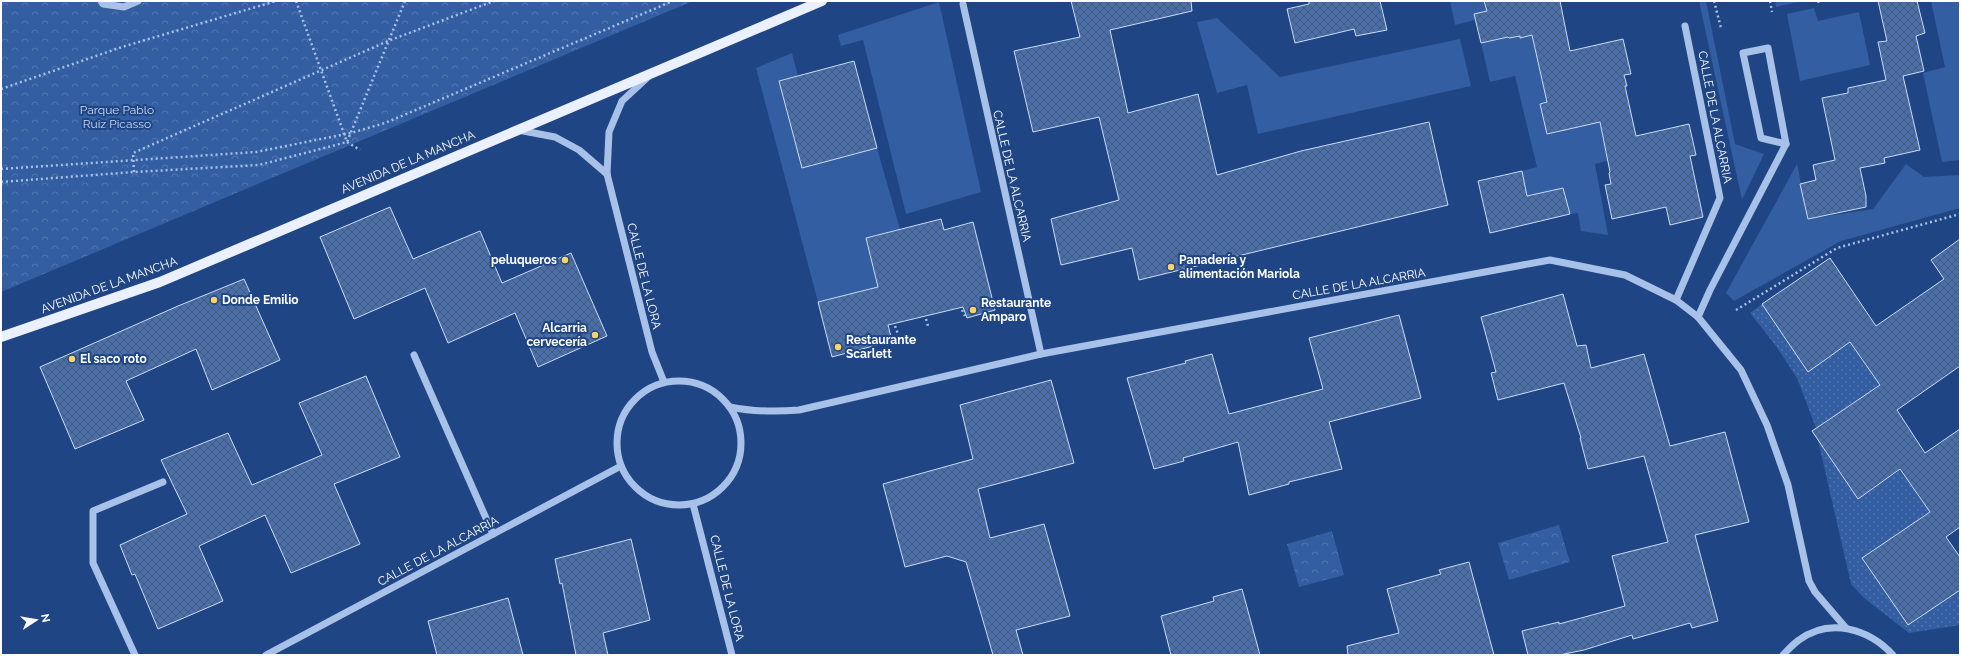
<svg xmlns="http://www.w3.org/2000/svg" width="1961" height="656" font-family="Raleway,sans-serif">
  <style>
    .grass { fill: url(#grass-dots) }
    .park { fill: url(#park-crowns) }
    .garden { fill: #335ea1 }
    .building { fill: url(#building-cross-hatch); stroke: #cbdcf7 }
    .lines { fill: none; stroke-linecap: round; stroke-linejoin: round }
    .path { stroke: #a7c1e9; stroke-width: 2.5; stroke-dasharray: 2 3; stroke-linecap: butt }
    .minor { stroke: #a7c1e9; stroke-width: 7 }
    .major { stroke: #eaf0fe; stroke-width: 10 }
    .poi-dot { fill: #f7d667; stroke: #1f4584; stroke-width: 1.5 }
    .labels { text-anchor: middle; stroke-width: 4; stroke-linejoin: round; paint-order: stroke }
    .park-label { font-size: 12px; fill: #cbdcf7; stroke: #1f4584 }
    .street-label { font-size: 12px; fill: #fff; stroke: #1f4584 }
    .poi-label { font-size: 12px; font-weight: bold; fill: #fff; stroke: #1f4584; text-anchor: start }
  </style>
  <defs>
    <pattern id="grass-dots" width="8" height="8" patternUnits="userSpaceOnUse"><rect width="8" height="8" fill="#335ea1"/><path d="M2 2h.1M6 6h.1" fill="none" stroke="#5276af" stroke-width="1.8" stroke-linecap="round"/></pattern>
    <pattern id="park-crowns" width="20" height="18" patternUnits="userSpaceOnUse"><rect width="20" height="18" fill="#335ea1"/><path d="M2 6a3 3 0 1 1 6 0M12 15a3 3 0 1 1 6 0" fill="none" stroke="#5276af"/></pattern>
    <pattern id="building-cross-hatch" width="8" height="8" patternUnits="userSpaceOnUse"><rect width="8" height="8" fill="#486fac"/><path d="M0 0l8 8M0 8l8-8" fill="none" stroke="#4a5a72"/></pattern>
  </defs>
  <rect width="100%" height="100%" fill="#1f4584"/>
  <g class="grass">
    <polygon points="1762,304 1808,371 1850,343 1880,385 1816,428 1797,378 1776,346 1750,313"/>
    <polygon points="1818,440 1858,499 1900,470 1930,512 1862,558 1908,625 1960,590 1960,625 1909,633 1864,598 1851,584"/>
  </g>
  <g class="park">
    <polygon points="1,1 693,1 1,292"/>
    <polygon points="1559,525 1570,562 1509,580 1498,543"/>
    <polygon points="1332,531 1344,575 1299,587 1287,544"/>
  </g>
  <g class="garden">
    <polygon points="1450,1 1484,1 1487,11 1474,14 1475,20 1455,25"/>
    <polygon points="1699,1 1706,1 1735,144 1764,154 1742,200"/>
    <polygon points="1775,1 1803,1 1776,7"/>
    <polygon points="1931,1 1960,1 1960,160 1942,162 1923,73 1945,67"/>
    <polygon points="939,2 981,192 906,214 863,40 841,46 838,35"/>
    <polygon points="1814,8 1818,21 1859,12 1870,65 1800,81 1787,14"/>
    <polygon points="1217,18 1280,77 1460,39 1471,86 1258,134 1247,85 1217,93 1197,22"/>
    <polygon points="1535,34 1533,41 1547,102 1540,104 1547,134 1601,120 1610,160 1595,164 1608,235 1581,231 1578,213 1570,214 1563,188 1527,196 1522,171 1537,167 1515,76 1490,82 1481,43 1508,37 1509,38 1520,36 1521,38"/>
    <polygon points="792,53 798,76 779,81 802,167 877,148 900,229 866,238 878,287 818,302 756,68"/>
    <polygon points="1797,164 1808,219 1873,209 1906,164 1924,177 1960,175 1960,208 1841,241 1734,301 1726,293"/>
  </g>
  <g class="building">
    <polygon points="1071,1 1191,1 1192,11 1110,30 1128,113 1198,94 1217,175 1301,151 1429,122 1448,205 1139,280 1132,248 1061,265 1051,219 1119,200 1099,117 1033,132 1014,51 1080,37"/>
    <polygon points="1309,1 1380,1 1387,30 1356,36 1354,29 1295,43 1287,9 1309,4"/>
    <polygon points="1484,1 1560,1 1570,51 1623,39 1631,74 1624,75 1627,86 1625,86 1636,136 1689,124 1696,155 1690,156 1703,217 1670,225 1666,207 1612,219 1605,185 1611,184 1609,173 1610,172 1600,122 1547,134 1540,104 1547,102 1532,35 1520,38 1520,36 1509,38 1508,37 1481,43 1474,14 1487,11"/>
    <polygon points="1878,1 1917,1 1925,33 1916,36 1924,71 1903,76 1920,150 1884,158 1885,163 1860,168 1866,196 1866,207 1808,219 1800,184 1816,180 1813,165 1835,160 1822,98 1848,93 1848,88 1886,80 1878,42 1887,41"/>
    <polygon points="854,61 877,148 802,168 779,81"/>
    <polygon points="1522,171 1527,196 1563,188 1570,214 1490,233 1478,181"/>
    <polygon points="390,207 413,259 480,231 502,283 571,253 607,336 538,367 515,313 448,343 425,288 354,319 320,237"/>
    <polygon points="941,219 944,230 973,222 995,310 967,318 963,307 888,325 892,341 832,357 818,302 878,287 866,238"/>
    <polygon points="1960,239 1960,366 1897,410 1925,453 1960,429 1960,527 1946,537 1960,557 1960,590 1908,625 1862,558 1930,512 1900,469 1858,499 1812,431 1880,385 1850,342 1808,372 1762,304 1830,258 1876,326 1944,279 1931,260"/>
    <polygon points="244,279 280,360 212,390 196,349 126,381 144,420 75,449 40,367 178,306"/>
    <polygon points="1563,294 1577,346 1586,345 1591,368 1644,354 1670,446 1725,432 1749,522 1695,535 1718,621 1692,628 1690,623 1633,639 1632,635 1584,650 1559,655 1528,655 1522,631 1559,622 1559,624 1625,606 1612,556 1668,542 1644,456 1588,469 1580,438 1581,438 1564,383 1498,400 1491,373 1496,372 1481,317"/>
    <polygon points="1399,315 1421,398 1329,422 1342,469 1289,482 1289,484 1249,495 1238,442 1183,458 1184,461 1154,469 1127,378 1186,363 1185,361 1212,354 1229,414 1323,389 1309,338"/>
    <polygon points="366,376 400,457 334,484 360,544 291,573 265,515 199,546 223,601 158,629 135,574 132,575 120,545 187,514 161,460 228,433 252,485 322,455 299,403"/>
    <polygon points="1051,380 1074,463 978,489 990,538 1044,524 1070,616 1016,630 1023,655 993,655 966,562 947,556 905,567 883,484 973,459 960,405"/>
    <polygon points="631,539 650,620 603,633 608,655 576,655 562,583 560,584 555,559"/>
    <polygon points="1469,562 1494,655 1348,655 1347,646 1399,633 1387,589 1441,574 1439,570"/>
    <polygon points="1242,589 1260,655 1171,655 1161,616 1214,601 1213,597"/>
    <polygon points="508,598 523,655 437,655 428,621"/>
  </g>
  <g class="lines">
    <g class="path">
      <polyline points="296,1 347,142 360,150"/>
      <polyline points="1714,1 1721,28"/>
      <polyline points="1770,1 1772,12"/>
      <polyline points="1818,1 1819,3"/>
      <polyline points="1,89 122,47 276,1"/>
      <polyline points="1,169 256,152 351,133 385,123 673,1"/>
      <polyline points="134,172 133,153 388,41 494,1"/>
      <polyline points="1,182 134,172 259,165 347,142 405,1"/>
      <polyline points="962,310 965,316"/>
      <polyline points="1736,310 1837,248 1960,214"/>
      <polyline points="926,319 928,326"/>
      <polyline points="895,326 898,334"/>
    </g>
    <g class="minor">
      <polyline points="101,1 103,4 124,7 138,1"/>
      <polyline points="963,4 1041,354"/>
      <polygon points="1768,48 1786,144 1761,138 1743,53"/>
      <polyline points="648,77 622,101 609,132 607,174 652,352 664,382"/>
      <polyline points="518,130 555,137 579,150 607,174"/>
      <polyline points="1676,300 1720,198 1685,26"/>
      <polyline points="1698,317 1710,290 1786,144"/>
      <polyline points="414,355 493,534"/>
      <circle cx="679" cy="443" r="62"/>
      <path d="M730,407C754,412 775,412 799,410L1041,354L1550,260L1625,275L1676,300L1698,317L1741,370L1767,425L1788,485L1809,581L1815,592L1846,628"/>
      <polyline points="693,504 732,655"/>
      <polyline points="135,655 93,563 93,511 163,482"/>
      <polyline points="266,655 621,466"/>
      <path d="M1783,655C1788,650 1793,644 1799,640C1830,617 1869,629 1893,655"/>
    </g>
    <polyline class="major" points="1,337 160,282 822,1"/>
  </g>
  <g class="poi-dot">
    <circle cx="565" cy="260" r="4"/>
    <circle cx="1171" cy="267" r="4"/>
    <circle cx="214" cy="300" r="4"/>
    <circle cx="973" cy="310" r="4"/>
    <circle cx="595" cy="335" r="4"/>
    <circle cx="838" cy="347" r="4"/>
    <circle cx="72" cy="359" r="4"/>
  </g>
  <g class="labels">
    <g class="park-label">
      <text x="117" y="114">Parque Pablo<tspan x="117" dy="14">Ruiz Picasso</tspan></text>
    </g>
    <g class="street-label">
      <text transform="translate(1715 117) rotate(79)" y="4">CALLE DE LA ALCARRIA</text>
      <text transform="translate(408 162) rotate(-23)" y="4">AVENIDA DE LA MANCHA</text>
      <text transform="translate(1012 176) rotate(77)" y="4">CALLE DE LA ALCARRIA</text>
      <text transform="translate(644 276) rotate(76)" y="4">CALLE DE LA LORA</text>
      <text transform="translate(1359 284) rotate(-10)" y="4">CALLE DE LA ALCARRIA</text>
      <text transform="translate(109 285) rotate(-20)" y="4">AVENIDA DE LA MANCHA</text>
      <text transform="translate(438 551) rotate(-28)" y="4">CALLE DE LA ALCARRIA</text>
      <text transform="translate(727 588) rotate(76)" y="4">CALLE DE LA LORA</text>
    </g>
    <g class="poi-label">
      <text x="557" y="264" text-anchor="end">peluqueros</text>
      <text x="1179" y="264">Panadería y<tspan x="1179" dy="14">alimentación Mariola</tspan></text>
      <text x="222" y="304">Donde Emilio</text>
      <text x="981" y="307">Restaurante<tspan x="981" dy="14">Amparo</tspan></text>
      <text x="587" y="332" text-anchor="end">Alcarria<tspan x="587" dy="14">cervecería</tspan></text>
      <text x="846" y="344">Restaurante<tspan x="846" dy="14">Scarlett</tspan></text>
      <text x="80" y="363">El saco roto</text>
    </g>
  </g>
  <rect width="1961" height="656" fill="none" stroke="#ffffff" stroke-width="4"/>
  <g transform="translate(36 620) rotate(78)" stroke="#1f4584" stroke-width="3" paint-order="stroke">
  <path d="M0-3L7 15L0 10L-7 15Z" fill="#ffffff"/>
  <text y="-6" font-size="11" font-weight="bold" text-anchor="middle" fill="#ffffff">N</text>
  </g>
</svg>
